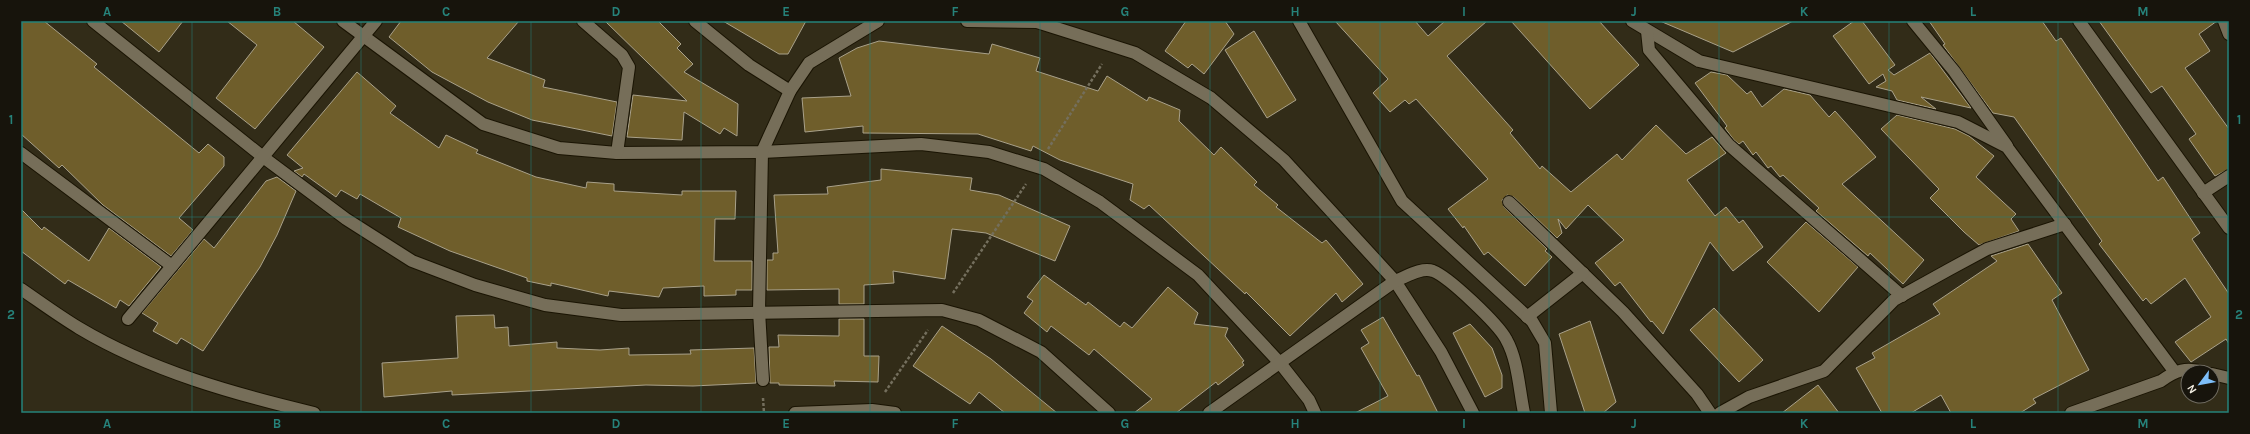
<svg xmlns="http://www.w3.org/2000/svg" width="2250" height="434" font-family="Karla,sans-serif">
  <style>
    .building { fill: #6f5e2b; stroke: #a9a18a }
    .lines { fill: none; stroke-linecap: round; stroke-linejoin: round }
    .minor-casing { stroke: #1a1403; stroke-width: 14 }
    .path { stroke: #746f5d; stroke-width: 2.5; stroke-dasharray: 3 2; stroke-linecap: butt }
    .minor { stroke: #766e59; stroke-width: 12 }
    .grid { fill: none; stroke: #26827a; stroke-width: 1; stroke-opacity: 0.55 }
    .neatline { fill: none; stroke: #26827a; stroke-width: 1.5 }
    .grid-label { font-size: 13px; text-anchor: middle; font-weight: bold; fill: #26827a }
  </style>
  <rect width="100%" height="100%" fill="#322c18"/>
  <g class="building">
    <polygon points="21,21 44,21 97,64 94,67 199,153 208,144 224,157 224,166 179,218 193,230 171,256 103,205 62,165 59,168 21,134"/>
    <polygon points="121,21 183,21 159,52"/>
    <polygon points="227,21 293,21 324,47 255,129 216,98 257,45"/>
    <polygon points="401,21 519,21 487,58 545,80 543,87 617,102 612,136 532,120 488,102 432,72 389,37"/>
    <polygon points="605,21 658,21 681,44 677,48 693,64 684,72 738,104 737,136 724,128 720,134 684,112 682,140 627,137 633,95 687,101"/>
    <polygon points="723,21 806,21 788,54 779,54"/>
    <polygon points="1186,21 1225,21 1234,34 1204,74 1192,64 1188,68 1165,51"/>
    <polygon points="1335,21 1415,21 1428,36 1445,21 1487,21 1447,56 1513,130 1510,133 1540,169 1542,166 1571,192 1617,154 1622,160 1656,125 1686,154 1712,137 1726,153 1687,180 1715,216 1726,207 1739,223 1743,220 1763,247 1733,271 1710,242 1663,334 1652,321 1651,322 1620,282 1615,286 1595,263 1624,240 1588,205 1566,229 1558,219 1562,233 1557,238 1514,197 1507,195 1502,200 1504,207 1547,249 1545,251 1552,257 1525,286 1488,252 1484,255 1464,226 1463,228 1448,209 1488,179 1416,99 1409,104 1405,100 1390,112 1373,93 1388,79"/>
    <polygon points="1511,21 1599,21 1639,65 1590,109"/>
    <polygon points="1660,21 1793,21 1733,52"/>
    <polygon points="1854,21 1862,21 1895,65 1888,70 1894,75 1930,53 1971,108 1921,97 1936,109 1897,100 1892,91 1876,87 1886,81 1883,74 1869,84 1833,36"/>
    <polygon points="1929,21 2042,21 2056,41 2061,38 2158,181 2163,177 2200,233 2192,239 2229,294 2229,344 2226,339 2191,362 2175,342 2211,317 2185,278 2151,304 2146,298 2143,301 2099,244 2102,241 2014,117 1993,113 1943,45 1945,44"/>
    <polygon points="2099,21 2217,21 2199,34 2210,51 2185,68 2229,129 2229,169 2215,176 2189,139 2196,134 2162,86 2151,93"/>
    <polygon points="1254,31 1296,100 1267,118 1225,50"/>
    <polygon points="879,41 989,54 992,44 1040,58 1036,71 1098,91 1107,76 1147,101 1149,97 1180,110 1179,121 1214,155 1221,147 1257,182 1254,185 1278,205 1276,207 1322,243 1326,240 1363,284 1342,302 1336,293 1290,336 1246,292 1245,294 1149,205 1144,209 1130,200 1133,184 1060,160 1033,146 1031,151 978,134 863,133 863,126 805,132 802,98 851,96 839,58 857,48"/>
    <polygon points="357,72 396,106 390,113 439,148 446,135 478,150 476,153 536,177 586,188 587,182 614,184 614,191 682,195 682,191 736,191 735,219 715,219 714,261 752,261 752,290 736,290 736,295 704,296 704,286 663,288 659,297 609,291 608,296 551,283 551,286 527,281 527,278 450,251 398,227 401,218 360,194 357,199 341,190 336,197 304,174 302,177 294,171 303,168 287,155"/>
    <polygon points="1711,72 1727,75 1747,94 1751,91 1762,107 1784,89 1810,95 1829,117 1835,111 1876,157 1842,184 1924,260 1903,284 1870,253 1868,256 1816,211 1819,208 1783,175 1780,177 1771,166 1768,168 1756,152 1753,155 1743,141 1739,144 1734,140 1725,128 1727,126 1695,83"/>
    <polygon points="1897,115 1955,129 1969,136 1994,156 1976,177 2016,214 2011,219 2019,231 1979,245 1964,232 1930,198 1939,189 1881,129"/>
    <polygon points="881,169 972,178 970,190 999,195 1070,226 1055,261 986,233 952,229 945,279 893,271 894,283 864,285 864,304 839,304 839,289 767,290 767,260 773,260 773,253 778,253 774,195 828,194 827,187 881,180"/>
    <polygon points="277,177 296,191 277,235 260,267 203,351 181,338 177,344 153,331 158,323 142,313 204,239 214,248 266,181"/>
    <polygon points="21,209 42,230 44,227 89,261 109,228 161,267 129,306 120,300 116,308 68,280 65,284 21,251"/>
    <polygon points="1806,222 1858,267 1819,312 1767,262"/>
    <polygon points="2028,244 2062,293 2052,300 2089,370 2033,399 2036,403 2020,413 1951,413 1941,395 1911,413 1882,413 1856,368 1875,358 1872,353 1940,314 1933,304 1997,261 1991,256"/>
    <polygon points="1044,275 1086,305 1088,302 1120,327 1124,322 1132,328 1168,287 1198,313 1194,324 1228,328 1225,336 1244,361 1242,362 1244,365 1218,385 1216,382 1176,413 1134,413 1152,399 1094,349 1089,355 1051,326 1047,332 1024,313 1033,301 1027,297"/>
    <polygon points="1714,308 1763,360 1739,382 1690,330"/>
    <polygon points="494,315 495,328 508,327 509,346 557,342 557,348 600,350 629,348 629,355 691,354 690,350 754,348 756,383 693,386 646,385 452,395 452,391 384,397 382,363 458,358 456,316"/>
    <polygon points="1383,317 1417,376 1419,375 1438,413 1355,413 1388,396 1361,348 1369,343 1361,330"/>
    <polygon points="839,319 864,319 864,356 879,356 878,382 834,381 835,386 779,385 779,383 770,383 769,347 779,347 778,335 839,336"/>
    <polygon points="1590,321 1616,402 1603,413 1585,413 1559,334"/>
    <polygon points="1470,324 1492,348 1502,375 1502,388 1485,397 1453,333"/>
    <polygon points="942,326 991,359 1057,413 1005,413 979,392 970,404 913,366"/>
    <polygon points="1818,385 1839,413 1782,413"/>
  </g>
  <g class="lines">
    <defs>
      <g id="minor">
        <polyline points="93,21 263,157 346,219 412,261 475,285 545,305 621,315 942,310 979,320 1041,352 1109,413"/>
        <polyline points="343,21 483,124 559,148 617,153 762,152 921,144 989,152 1044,169 1100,202 1198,275 1280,363 1309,400 1315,413"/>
        <polyline points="583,21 622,55 629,67 617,153"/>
        <polyline points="695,21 749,65 790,91"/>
        <polyline points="967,21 1037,22 1113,46 1135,53 1211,98 1284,160 1395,281 1441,352 1473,413"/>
        <polyline points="1299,21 1402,201 1532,321 1545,343 1551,413"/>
        <polyline points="1632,21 1699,61 1958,122 2007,147 2174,371"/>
        <polyline points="1913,21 1954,71 2007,146"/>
        <polyline points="2079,21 2229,228"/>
        <polyline points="2224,21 2229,34"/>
        <polyline points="1647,31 1649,50 1729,145 1902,296"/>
        <polyline points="21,153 172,266"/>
        <polyline points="2203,193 2229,176"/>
        <polyline points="1509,202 1623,312 1697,394 1710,413"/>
        <path d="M21,289C40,302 59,316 79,328C151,371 234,394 314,413"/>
        <polyline points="1527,317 1583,273"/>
        <polyline points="128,319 376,21"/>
        <polyline points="2212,374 2229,378"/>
        <polyline points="763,380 759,311 762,152 790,91 809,63 878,21"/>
        <polyline points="795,413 872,410 895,413"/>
        <path d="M1209,413L1395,281C1406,277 1421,267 1433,271C1449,277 1498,324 1506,339C1518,360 1519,389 1524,413"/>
        <polyline points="1720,413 1749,397 1824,371 1894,300 1950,269 1987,249 2065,224"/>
        <path d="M2071,413L2161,381C2176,370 2186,367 2204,372"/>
      </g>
    </defs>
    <use href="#minor" class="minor-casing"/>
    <g class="path">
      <polyline points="1048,149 1102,64"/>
      <polyline points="953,293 1026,184"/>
      <polyline points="885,392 928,330"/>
      <polyline points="763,398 764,413"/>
    </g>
    <use href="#minor" class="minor"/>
  </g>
  <path class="grid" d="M192,21V413M361,21V413M531,21V413M701,21V413M870,21V413M1040,21V413M1210,21V413M1380,21V413M1549,21V413M1719,21V413M1889,21V413M2058,21V413M21,217H2229"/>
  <rect width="2250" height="434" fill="none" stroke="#17140c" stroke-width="44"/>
  <g transform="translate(2200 384) rotate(238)"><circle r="19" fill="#17140c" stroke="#706c62"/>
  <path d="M0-3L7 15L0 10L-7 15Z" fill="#7dbef9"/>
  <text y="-6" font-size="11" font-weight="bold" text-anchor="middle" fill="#f5f0e4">N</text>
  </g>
  <rect x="22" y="22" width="2206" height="390" class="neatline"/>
  <g class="grid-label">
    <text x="107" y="16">A</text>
    <text x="277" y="16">B</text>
    <text x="446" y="16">C</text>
    <text x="616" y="16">D</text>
    <text x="786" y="16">E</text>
    <text x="955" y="16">F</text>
    <text x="1125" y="16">G</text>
    <text x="1295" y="16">H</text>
    <text x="1464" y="16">I</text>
    <text x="1634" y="16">J</text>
    <text x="1804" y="16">K</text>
    <text x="1973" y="16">L</text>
    <text x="2143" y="16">M</text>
    <text x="11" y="124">1</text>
    <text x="2239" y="124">1</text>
    <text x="11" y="319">2</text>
    <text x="2239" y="319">2</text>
    <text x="107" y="428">A</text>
    <text x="277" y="428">B</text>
    <text x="446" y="428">C</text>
    <text x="616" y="428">D</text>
    <text x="786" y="428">E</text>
    <text x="955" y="428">F</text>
    <text x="1125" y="428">G</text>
    <text x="1295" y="428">H</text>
    <text x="1464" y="428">I</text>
    <text x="1634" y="428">J</text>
    <text x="1804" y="428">K</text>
    <text x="1973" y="428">L</text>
    <text x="2143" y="428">M</text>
  </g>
</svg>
